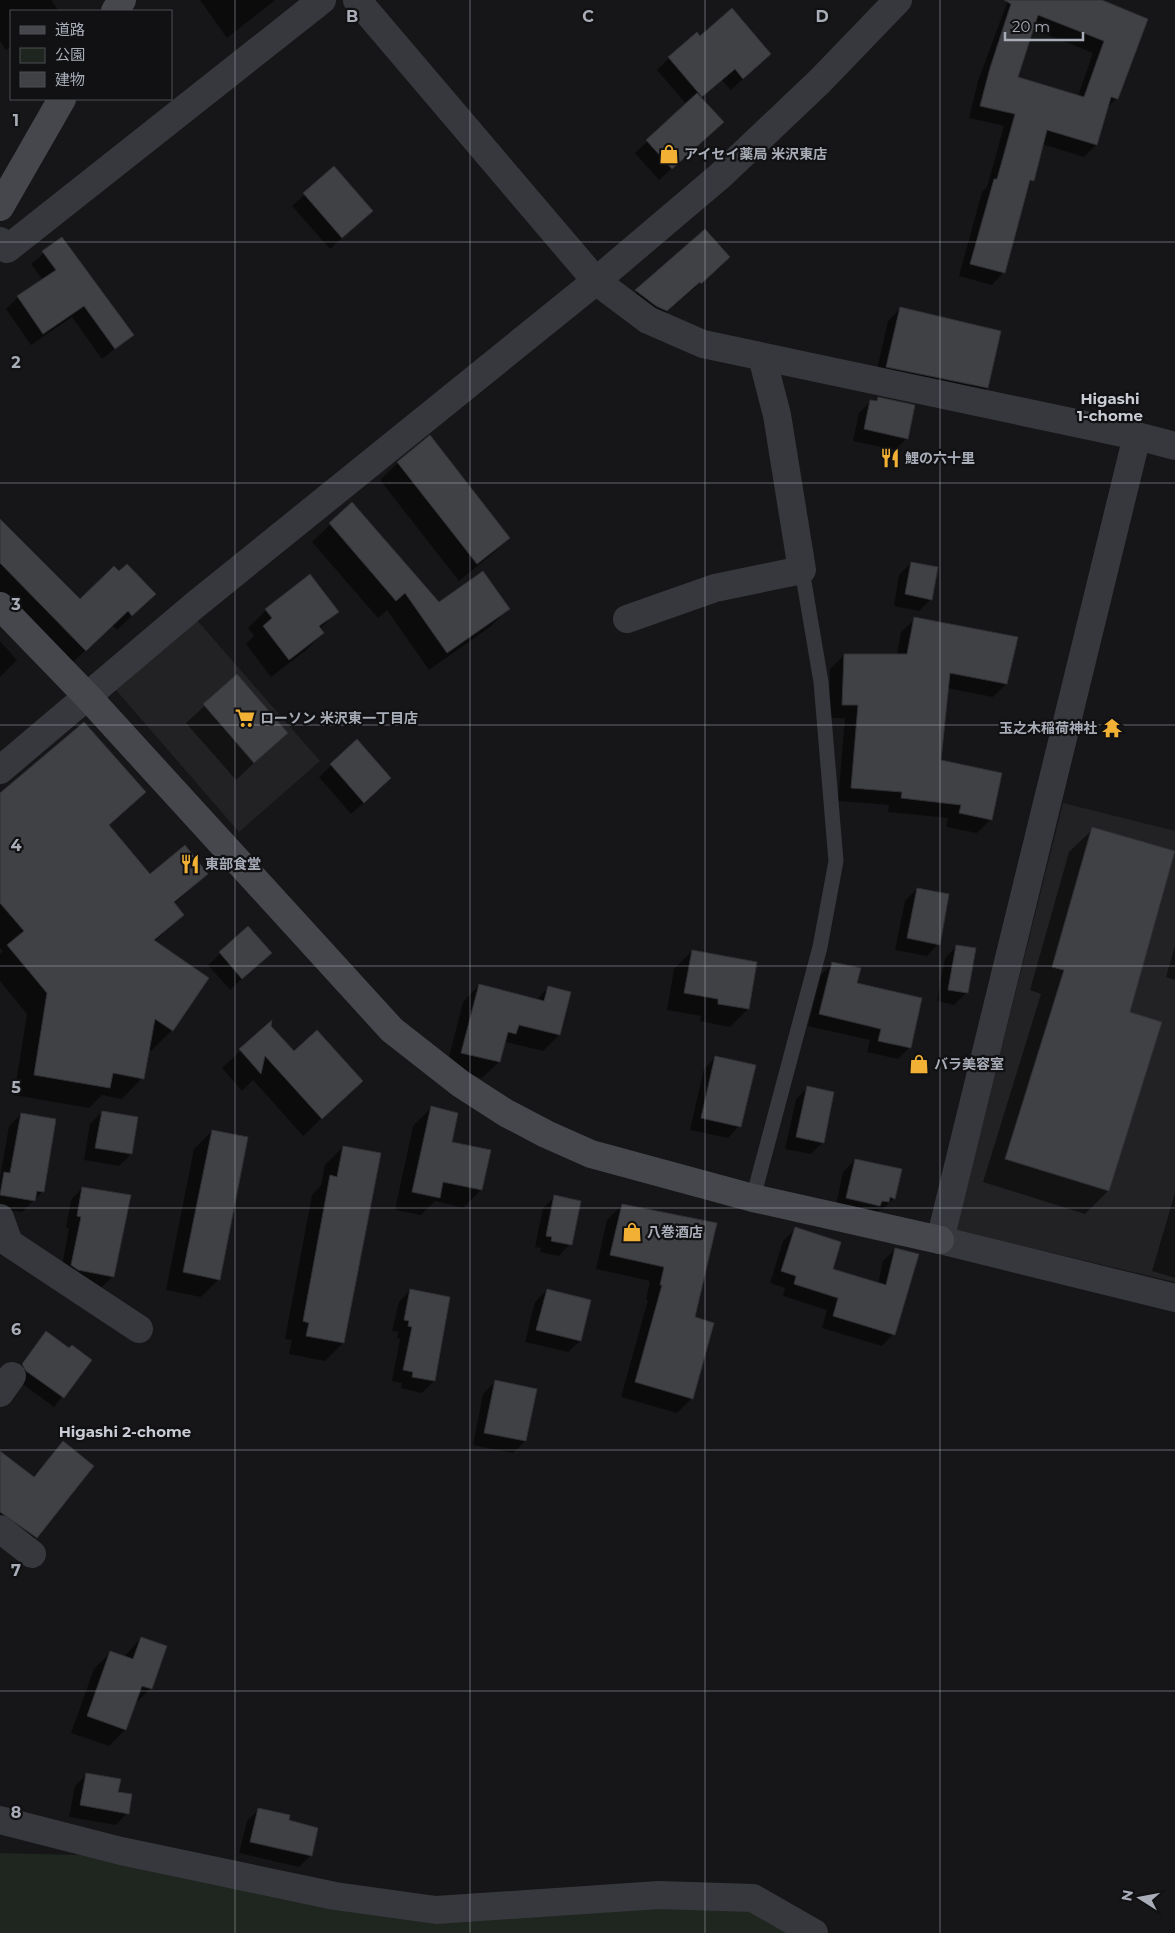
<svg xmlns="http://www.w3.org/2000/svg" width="1175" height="1933" font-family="Montserrat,'Noto Sans JP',sans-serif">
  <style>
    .built { fill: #222225 }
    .green { fill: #1e261f }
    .shadow { fill: #0007; fill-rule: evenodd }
    .building { fill: #404145; stroke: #303034; fill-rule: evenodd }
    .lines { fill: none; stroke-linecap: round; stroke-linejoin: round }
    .lane { stroke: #37383d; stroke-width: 15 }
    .street { stroke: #37383d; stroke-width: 28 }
    .secondary { stroke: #45474d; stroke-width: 28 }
    .grid { fill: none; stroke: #a8adb8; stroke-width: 1; stroke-opacity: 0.55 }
    .labels { text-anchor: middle; stroke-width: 4.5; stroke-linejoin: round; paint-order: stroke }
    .poi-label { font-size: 14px; font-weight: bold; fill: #a8adb8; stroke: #111113; text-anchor: start }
    .neighbourhood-label { font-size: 15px; font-weight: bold; fill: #c9ccd4; stroke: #111113 }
    .grid-label { font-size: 16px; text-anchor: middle; font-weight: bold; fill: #a8adb8; stroke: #111113; stroke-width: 4.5; stroke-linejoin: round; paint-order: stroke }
  </style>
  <rect width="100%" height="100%" fill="#161618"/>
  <g class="built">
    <polygon points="196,619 320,761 239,832 116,690"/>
    <polygon points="1063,803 1175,831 1175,1282 956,1230"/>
  </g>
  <polygon class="green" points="0,1853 118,1856 333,1905 656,1905 747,1908 792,1933 0,1933"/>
  <g class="shadow">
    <polygon points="0,0 51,0 58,10 11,11 11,47 6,50 0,41"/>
    <polygon points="200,0 275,0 227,38"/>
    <path d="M1008,0H1102L1117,98L1106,109L1096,145L1084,157L1042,144L1003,273L992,285L959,276L982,192L987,187L1004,126L969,118L978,81ZM1033,29L1093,53L1078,96L1017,78Z"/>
    <polygon points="700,38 770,54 731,90 722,80 701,99 710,134 659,180 635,153 687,105 657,70 669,58"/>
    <polygon points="334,168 359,222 330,249 292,206"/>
    <polygon points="705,231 717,269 654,323 624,303"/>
    <polygon points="61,239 132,335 102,359 72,317 31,345 6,309 18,297 43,280 31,264"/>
    <polygon points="900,309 1000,332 987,388 975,400 875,378 888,321"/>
    <polygon points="879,399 907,438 895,450 853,441 859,413 871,401 875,402"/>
    <polygon points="398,463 509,538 491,555 459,581 380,480"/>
    <polygon points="352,504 438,604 508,609 490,627 429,670 387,610 378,618 312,542"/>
    <polygon points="0,521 80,601 139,609 117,630 112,625 70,665 0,594"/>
    <polygon points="911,563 931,599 919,611 894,606 899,575"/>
    <polygon points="310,576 337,611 320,629 323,633 305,651 271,677 246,644 254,636 248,628 266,610"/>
    <polygon points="915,619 1006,684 993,697 947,688 939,761 1001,774 990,820 977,833 946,827 948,818 888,812 889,805 838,801 845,718 829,718 830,669 844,655 897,655 901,632"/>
    <polygon points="0,641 17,660 0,677"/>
    <polygon points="237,676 286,733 236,780 186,723"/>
    <polygon points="357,741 378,790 351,814 319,777"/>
    <polygon points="144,792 108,826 150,876 207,874 174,904 183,915 154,942 172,1030 151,1051 148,1049 142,1078 122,1099 102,1095 89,1108 14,1095 27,1014 0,981 0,954 3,951 0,948 0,795"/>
    <polygon points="1093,829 1175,853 1128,1013 1108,1191 1085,1214 983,1182 1041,994 1030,990 1069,852"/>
    <polygon points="917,889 938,944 927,956 895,950 905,901"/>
    <polygon points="248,928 258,964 230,990 208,965"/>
    <polygon points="957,946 974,949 966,993 954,1005 937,1001 945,958"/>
    <polygon points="1175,946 1175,980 1166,977"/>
    <polygon points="692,951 756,963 748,1009 730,1027 700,1021 701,1016 667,1010 674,969"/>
    <polygon points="833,963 856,984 910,1047 898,1059 867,1052 870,1040 808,1026 821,975"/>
    <polygon points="479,985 536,1000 549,987 570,993 559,1035 543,1051 506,1042 503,1045 499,1062 482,1078 446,1069 463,1002"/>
    <polygon points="270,1023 269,1026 293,1053 361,1081 303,1136 253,1080 242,1091 222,1068"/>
    <polygon points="716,1057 739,1126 728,1138 690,1130 704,1069"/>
    <polygon points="808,1087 823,1142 811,1154 785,1149 796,1099"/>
    <polygon points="431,1108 481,1190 463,1208 435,1201 421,1215 395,1210 413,1126"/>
    <polygon points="102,1112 131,1154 119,1166 84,1160 90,1124"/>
    <polygon points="21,1114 42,1192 22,1212 0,1209 0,1178 9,1126"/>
    <polygon points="212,1131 219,1279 201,1297 166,1290 194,1149"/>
    <polygon points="343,1147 343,1343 325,1361 289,1354 292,1340 285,1339 312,1195 321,1185 325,1165"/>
    <polygon points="855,1160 894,1198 882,1210 880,1209 876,1213 835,1210 843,1172"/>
    <polygon points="82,1188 113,1276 101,1288 60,1277 69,1228 66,1228 71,1200"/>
    <polygon points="1175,1193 1175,1278 1152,1271"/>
    <polygon points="555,1196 570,1244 559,1256 540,1252 541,1248 535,1247 543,1208"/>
    <polygon points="622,1205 715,1224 693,1318 692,1398 677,1413 621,1397 648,1300 646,1300 650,1281 596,1269 607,1220"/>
    <polygon points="795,1229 831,1270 878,1284 883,1261 895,1249 893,1334 882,1346 822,1328 827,1310 783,1296 785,1288 770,1283 783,1241"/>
    <polygon points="410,1290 434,1381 422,1393 401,1388 402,1383 392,1381 400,1339 397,1338 398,1332 392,1331 399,1302"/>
    <polygon points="547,1290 580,1341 568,1352 525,1342 535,1302"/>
    <polygon points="46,1332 69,1350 91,1360 54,1407 17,1380 13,1374"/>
    <polygon points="495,1382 535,1390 525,1441 513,1453 473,1445 483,1394"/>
    <polygon points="63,1443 36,1537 20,1554 0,1539 0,1453 32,1477"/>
    <polygon points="141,1638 150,1689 134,1705 125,1730 109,1746 71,1733 94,1669 111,1652 124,1657"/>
    <polygon points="87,1774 117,1793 127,1813 116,1825 69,1817 75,1786"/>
    <polygon points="259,1809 287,1821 311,1855 299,1867 239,1853 247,1821"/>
  </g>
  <g class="building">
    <path d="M1004,0H1102L1148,19L1118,99L1111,97L1097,145L1047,130L1034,181L1030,180L1005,273L970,264L994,179H997L1015,114L980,106L990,68L1011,4ZM1038,15L1104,41L1084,97L1018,77Z"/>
    <polygon points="732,8 771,54 743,79 735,69 702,97 668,57 697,32 700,36"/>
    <polygon points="697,93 724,122 672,169 646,140"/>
    <polygon points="334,166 373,211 342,238 303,193"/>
    <polygon points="705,229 730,257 701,284 700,282 667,311 656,306 635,290"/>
    <polygon points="62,237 134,335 115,349 84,306 43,334 17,296 56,270 42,251"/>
    <polygon points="900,307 1001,331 988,388 886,367"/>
    <polygon points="878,397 915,405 908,439 864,429 870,400 877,401"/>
    <polygon points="430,435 510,538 477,564 397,462"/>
    <polygon points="352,502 439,602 483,571 510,609 447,653 405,593 396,601 329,523"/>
    <polygon points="0,519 80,599 114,566 119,571 127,564 156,594 132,616 128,611 86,651 0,563"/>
    <polygon points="911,562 938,567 932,600 905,594"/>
    <polygon points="310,574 339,612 319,626 324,633 289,660 263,626 272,618 265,609"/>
    <polygon points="914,617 1018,637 1007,684 950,673 941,760 1002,773 992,820 959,813 961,805 901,798 902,792 851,788 858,705 842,705 844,654 907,654"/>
    <polygon points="237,674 288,733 254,763 203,704"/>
    <polygon points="84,722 146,792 109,825 150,874 185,845 208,874 174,902 184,915 154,940 209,978 173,1031 155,1019 144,1079 113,1073 110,1088 34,1075 47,993 7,945 24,931 0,903 0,793"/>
    <polygon points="357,739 391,778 364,803 330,764"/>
    <polygon points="1092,827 1175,851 1130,1012 1162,1022 1109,1191 1005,1159 1064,970 1052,967"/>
    <polygon points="917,888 949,894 940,945 907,938"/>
    <polygon points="248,926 272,953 242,979 219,952"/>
    <polygon points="956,945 976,948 968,993 948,990"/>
    <polygon points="692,950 757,962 749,1009 718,1004 718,999 684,993"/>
    <polygon points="832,962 861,968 857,983 922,998 911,1048 878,1041 881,1029 819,1014"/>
    <polygon points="479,984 544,1001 548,986 571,992 560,1035 519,1025 516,1034 508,1032 500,1062 461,1053"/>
    <polygon points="272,1020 271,1026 294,1051 317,1030 363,1081 322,1119 265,1056 261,1074 239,1049"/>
    <polygon points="715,1056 756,1065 741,1127 701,1118"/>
    <polygon points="807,1086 834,1092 824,1143 796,1137"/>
    <polygon points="431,1106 458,1113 452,1142 491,1150 482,1190 443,1182 440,1198 412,1192"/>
    <polygon points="102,1111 138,1117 132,1154 95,1148"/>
    <polygon points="21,1113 56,1119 44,1192 37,1191 35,1201 0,1195 4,1172 10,1173"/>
    <polygon points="212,1130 248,1137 220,1280 183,1272"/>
    <polygon points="343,1146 381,1153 344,1343 306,1336 309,1323 303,1321 330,1175 337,1177"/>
    <polygon points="855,1159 902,1169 895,1199 890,1197 889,1202 882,1201 880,1206 846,1198"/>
    <polygon points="82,1187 131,1195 114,1277 78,1270 71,1265 81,1217 77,1216"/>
    <polygon points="554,1195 581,1201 572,1245 551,1241 552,1237 546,1236"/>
    <polygon points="622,1204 717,1223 695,1317 714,1323 693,1399 635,1382 662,1285 660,1285 664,1267 610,1255"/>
    <polygon points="795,1227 841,1242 833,1269 886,1285 895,1248 919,1254 895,1335 833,1316 838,1298 794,1284 796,1276 781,1271"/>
    <polygon points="410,1289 450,1297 435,1381 412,1377 413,1372 403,1370 412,1327 408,1326 409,1321 404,1320"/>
    <polygon points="547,1289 591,1300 581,1341 536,1330"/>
    <polygon points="46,1331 69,1348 72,1345 92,1360 64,1398 26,1371 22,1364"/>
    <polygon points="495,1380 537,1389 526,1441 484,1433"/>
    <polygon points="63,1441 94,1466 37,1538 0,1512 0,1451 34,1477"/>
    <polygon points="141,1637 167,1646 152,1689 142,1686 126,1730 87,1716 110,1651 133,1659"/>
    <polygon points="86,1773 121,1779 118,1792 132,1794 129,1814 80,1805"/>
    <polygon points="258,1808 290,1815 289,1820 318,1828 312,1856 250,1842"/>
  </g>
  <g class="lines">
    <polyline class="lane" points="753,1198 820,947 836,861 821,682 802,570"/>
    <g class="street">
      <polyline points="357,0 596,281 648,320 703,344 1137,436 1175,446"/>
      <polyline points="0,241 7,249 322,0"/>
      <polyline points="1137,436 940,1240 1175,1298"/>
      <polyline points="627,619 715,588 802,570 777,415 762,357"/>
      <polyline points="0,770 195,605 596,281 721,175 820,81 898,0"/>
      <polyline points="0,1218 9,1243 139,1329"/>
      <polyline points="0,1393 12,1376"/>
      <polyline points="0,1529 32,1554"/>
      <polyline points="0,1820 121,1851 335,1896 436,1910 659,1895 753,1898 814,1933"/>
    </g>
    <g class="secondary">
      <polyline points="115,11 122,0"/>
      <polyline points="0,207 62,99"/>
      <polyline points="0,606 88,697 392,1030 461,1084 506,1113 546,1134 591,1154 753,1198 940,1240"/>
    </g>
  </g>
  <path class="grid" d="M235,0V1933M470,0V1933M705,0V1933M940,0V1933M0,242H1175M0,483H1175M0,725H1175M0,966H1175M0,1208H1175M0,1450H1175M0,1691H1175"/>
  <defs>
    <symbol id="shop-bare" viewBox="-9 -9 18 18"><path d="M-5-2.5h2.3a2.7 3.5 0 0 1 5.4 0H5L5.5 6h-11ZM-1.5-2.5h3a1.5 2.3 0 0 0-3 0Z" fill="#f2b134" stroke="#111113" stroke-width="2.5" paint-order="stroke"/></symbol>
    <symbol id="restaurant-bare" viewBox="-9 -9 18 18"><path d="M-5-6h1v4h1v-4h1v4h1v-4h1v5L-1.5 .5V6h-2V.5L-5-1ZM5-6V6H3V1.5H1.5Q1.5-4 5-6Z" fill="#f2b134" stroke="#111113" stroke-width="2.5" paint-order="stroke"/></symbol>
    <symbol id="supermarket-bare" viewBox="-9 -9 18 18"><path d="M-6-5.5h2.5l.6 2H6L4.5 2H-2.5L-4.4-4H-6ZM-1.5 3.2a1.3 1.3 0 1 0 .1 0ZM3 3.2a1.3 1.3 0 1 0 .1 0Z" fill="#f2b134" stroke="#111113" stroke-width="2.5" paint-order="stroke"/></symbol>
    <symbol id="temple-bare" viewBox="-9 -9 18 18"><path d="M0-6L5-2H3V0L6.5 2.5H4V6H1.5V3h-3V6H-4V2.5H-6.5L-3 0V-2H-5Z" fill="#f2b134" stroke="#111113" stroke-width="2.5" paint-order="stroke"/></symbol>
  </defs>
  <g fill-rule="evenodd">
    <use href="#shop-bare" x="655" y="140" width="28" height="28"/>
    <use href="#restaurant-bare" x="876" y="444" width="28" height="28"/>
    <use href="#supermarket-bare" x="231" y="704" width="28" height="28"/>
    <use href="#temple-bare" x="1098" y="714" width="28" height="28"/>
    <use href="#restaurant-bare" x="176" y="850" width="28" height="28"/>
    <use href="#shop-bare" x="905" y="1050" width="28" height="28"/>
    <use href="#shop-bare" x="618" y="1218" width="28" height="28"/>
  </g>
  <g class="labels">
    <g class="poi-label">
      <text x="684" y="159">アイセイ薬局 米沢東店</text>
      <text x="905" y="463">鯉の六十里</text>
      <text x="260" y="723">ローソン 米沢東一丁目店</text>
      <text x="1097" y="733" text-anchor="end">玉之木稲荷神社</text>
      <text x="205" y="869">東部食堂</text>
      <text x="934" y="1069">バラ美容室</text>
      <text x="647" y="1237">八巻酒店</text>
    </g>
    <g class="neighbourhood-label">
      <text x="1110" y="404">Higashi<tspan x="1110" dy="17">1-chome</tspan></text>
      <text x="125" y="1437">Higashi 2-chome</text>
    </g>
  </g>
  <g class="grid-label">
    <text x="352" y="22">B</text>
    <text x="588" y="22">C</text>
    <text x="822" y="22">D</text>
    <text x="16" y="126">1</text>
    <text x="16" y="368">2</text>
    <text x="16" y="610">3</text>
    <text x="16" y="851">4</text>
    <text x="16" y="1093">5</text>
    <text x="16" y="1335">6</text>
    <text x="16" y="1576">7</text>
    <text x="16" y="1818">8</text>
  </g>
  <rect x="10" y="10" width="162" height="90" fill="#111113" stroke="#4d4f55"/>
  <rect x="20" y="26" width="25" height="8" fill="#45474d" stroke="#4d4f55"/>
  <text x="55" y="35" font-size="15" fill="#a8adb8">道路</text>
  <rect x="20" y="48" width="25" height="15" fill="#1e261f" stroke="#4d4f55"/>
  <text x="55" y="60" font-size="15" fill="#a8adb8">公園</text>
  <rect x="20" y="72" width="25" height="15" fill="#404145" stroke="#4d4f55"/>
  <text x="55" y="85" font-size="15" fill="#a8adb8">建物</text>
  <g transform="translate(1140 1898) rotate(281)" stroke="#111113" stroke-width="4" paint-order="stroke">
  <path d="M0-4L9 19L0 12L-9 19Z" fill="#a8adb8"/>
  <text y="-8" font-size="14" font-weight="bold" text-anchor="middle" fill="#a8adb8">N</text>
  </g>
  <path d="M1005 32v8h78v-8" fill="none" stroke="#a8adb8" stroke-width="2.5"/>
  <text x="1012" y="32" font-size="15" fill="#a8adb8" stroke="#111113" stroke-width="4" paint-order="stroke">20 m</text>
</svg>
